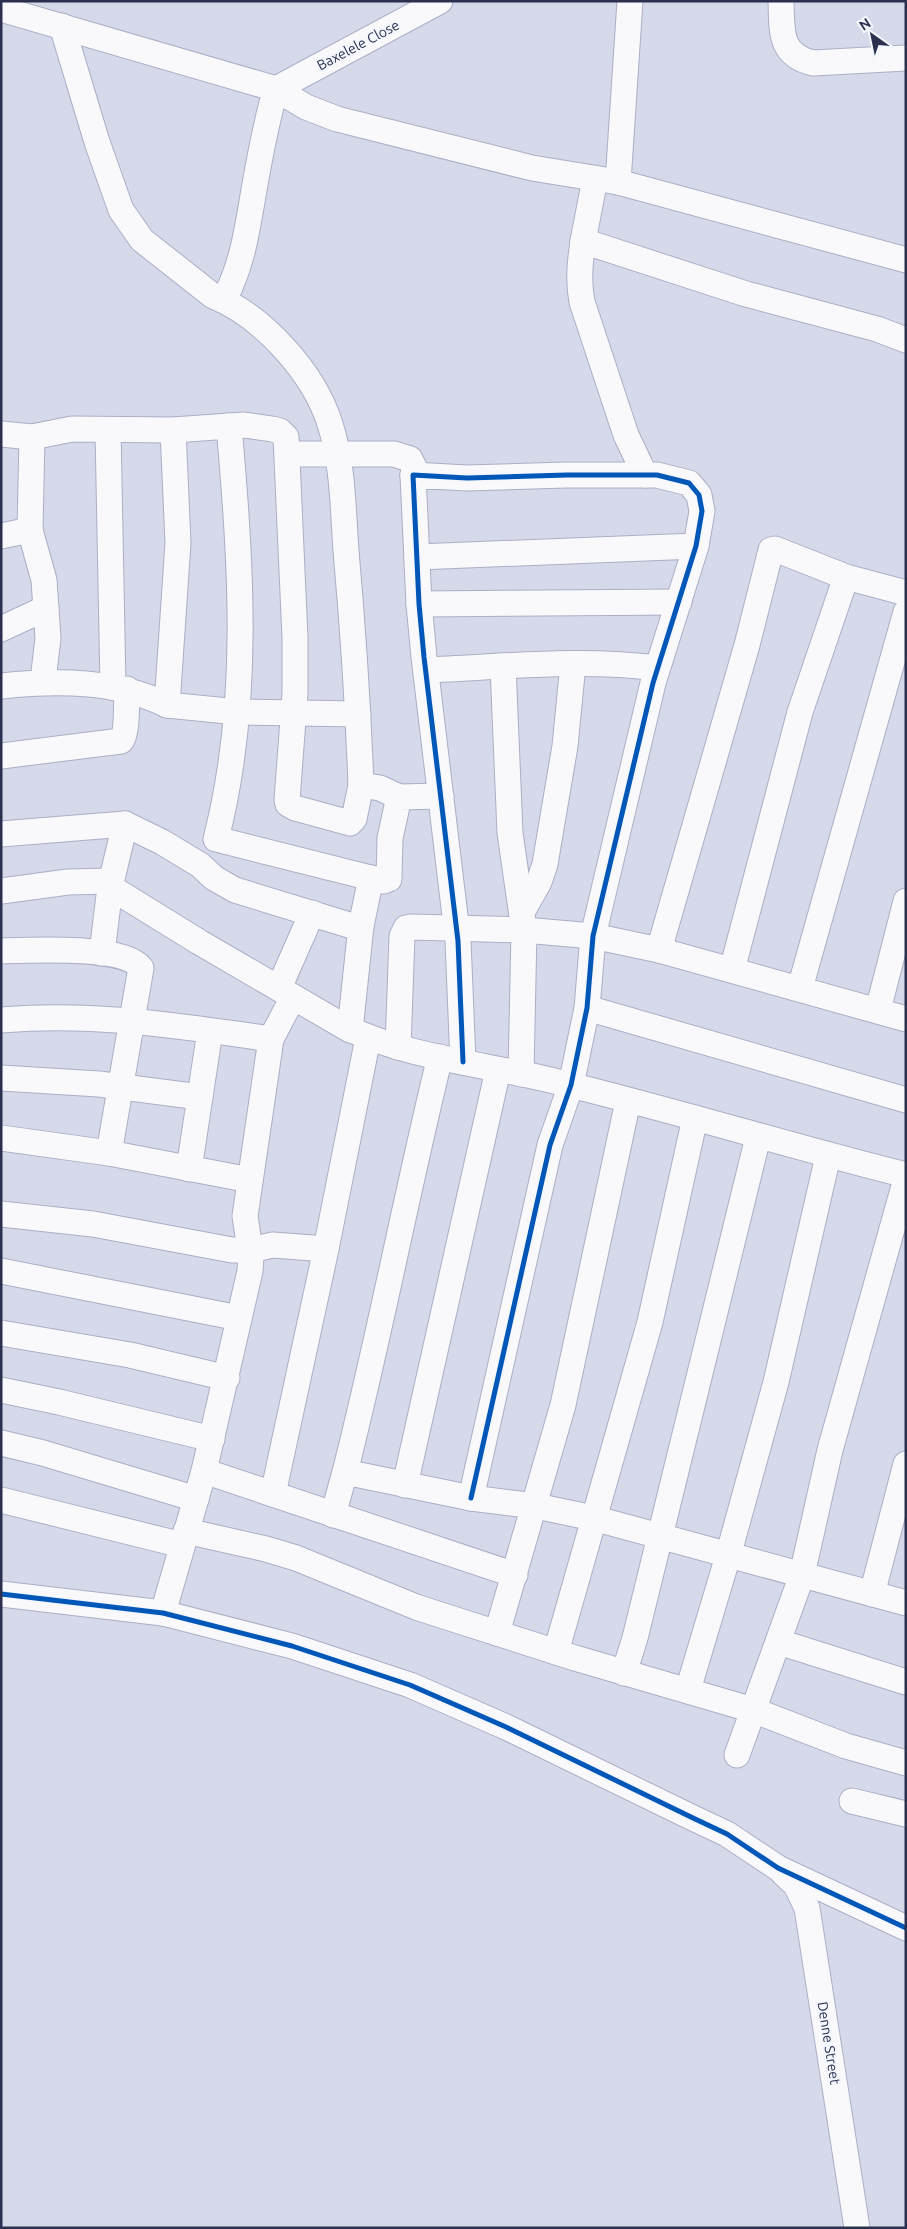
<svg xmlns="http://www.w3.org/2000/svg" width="907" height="2229" font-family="Ubuntu,sans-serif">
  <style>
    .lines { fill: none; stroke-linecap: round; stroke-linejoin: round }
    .minor-casing { stroke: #abafc5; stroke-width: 27 }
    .minor { stroke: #f9f9fc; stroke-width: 25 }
    .cycleway-casing { stroke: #f4f6fe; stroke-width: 8 }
    .cycleway { stroke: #0057b8; stroke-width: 5 }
    .labels { text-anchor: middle; stroke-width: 4; stroke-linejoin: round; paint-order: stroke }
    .street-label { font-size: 14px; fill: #2a304e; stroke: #f4f6fe }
  </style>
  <rect width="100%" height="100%" fill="#d5d9ea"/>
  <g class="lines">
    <defs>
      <g id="minor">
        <path d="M781,1C782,31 779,55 813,63L906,58"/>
        <polyline points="1,9 276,89 306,107 337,119 532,168 618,182 906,260"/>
        <path d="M62,26L97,142L121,210L142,240L213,296C263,316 314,373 330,424C343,464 343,508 346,551C353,629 358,707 361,785L380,788L399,797"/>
        <polyline points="595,179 583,241 746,294 877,329 906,340"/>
        <polyline points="618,182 630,1"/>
        <path d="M583,241C580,262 578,281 582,302L626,435L645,475"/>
        <path d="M224,300C243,263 247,230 254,190C260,155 266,122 276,89L440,1"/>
        <path d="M229,426C241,565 251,702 216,839L371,878"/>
        <polyline points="108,430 113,686"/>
        <polyline points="173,430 178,543 167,705 238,712 358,714"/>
        <polyline points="1,434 32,437 72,429 173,430 244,425 272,429 280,431 286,437 295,638 295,693 287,800 288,804 295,808 350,823 354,819 361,785"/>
        <polyline points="32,437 30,530 44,580 48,638 43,681"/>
        <polyline points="288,454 394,454 410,459 414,467 413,475"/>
        <polyline points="1,536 30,530"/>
        <polyline points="417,557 696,546"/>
        <polyline points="419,604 679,602"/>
        <polyline points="1,629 46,608"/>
        <polyline points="503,666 510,833 524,930 521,1074"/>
        <path d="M426,670C502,667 581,658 657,668"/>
        <path d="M1,686C58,680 115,680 167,705"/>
        <path d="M1,756L121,741C128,733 126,701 127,689"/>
        <polyline points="1,834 125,824 162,842 200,865 214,878 235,890 349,925 361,926"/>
        <path d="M110,887L199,942L345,1027C412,1059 487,1064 558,1082C674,1110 789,1146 906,1175"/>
        <polyline points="1,891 68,882 111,881"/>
        <polyline points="522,912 539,882 545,864 565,746 573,664"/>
        <polyline points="659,950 747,645 771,550 775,549 846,577 906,593"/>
        <path d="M1,951C29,950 125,945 141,968L109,1153"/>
        <polyline points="102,953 110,887 125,824"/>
        <polyline points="732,970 800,712 846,577"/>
        <polyline points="279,988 312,913"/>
        <polyline points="800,988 906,612"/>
        <polyline points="587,1008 906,1100"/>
        <polyline points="878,1010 906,901"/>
        <path d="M1,1020C95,1012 179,1026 271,1039"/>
        <polyline points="350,1030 361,926 371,878 384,881 389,879 390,838 399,797 441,796"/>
        <polyline points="398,1047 402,936 406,928 411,927 524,930 593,936 659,950 906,1019"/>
        <path d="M440,1057C406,1195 380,1335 345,1472L471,1498L536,1506L593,1518L906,1603"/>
        <polyline points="463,1062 458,941 424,657 419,604 413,475 467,478 567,475 657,475 689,483 699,495 702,511 696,546 653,683 593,936 587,1008 571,1085 550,1145 471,1498"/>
        <polyline points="1,1078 99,1084 200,1097"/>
        <polyline points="1,1138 109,1153 250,1180"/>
        <polyline points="189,1169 210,1031"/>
        <polyline points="1,1214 93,1224 232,1250 250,1250 273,1245 326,1249"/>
        <polyline points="1,1271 239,1318"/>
        <polyline points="1,1333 130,1355 227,1378"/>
        <polyline points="1,1390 59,1402 212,1439"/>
        <polyline points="1,1443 43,1453 196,1499"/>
        <polyline points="204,1471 515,1575"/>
        <polyline points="405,1485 498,1070"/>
        <polyline points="273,1494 326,1249 368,1038"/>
        <polyline points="1,1500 182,1545"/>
        <polyline points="333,1515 345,1472"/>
        <polyline points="186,1531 266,1549 296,1558 416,1607 450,1618 575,1658 753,1710 846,1746 906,1763"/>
        <polyline points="1,1594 163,1613 292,1646 410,1685 506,1727 693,1818 727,1834 778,1868 906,1928"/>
        <polyline points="872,1594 906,1464"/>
        <polyline points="163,1613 204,1471 250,1271 251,1257 245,1216 271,1039 293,997"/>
        <polyline points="497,1633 563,1405 628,1101"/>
        <polyline points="779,1642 906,1682"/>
        <polyline points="556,1652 650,1322 695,1118"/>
        <polyline points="624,1673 635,1638 758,1137"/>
        <polyline points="688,1690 728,1556 776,1382 828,1156"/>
        <polyline points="737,1755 802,1575 830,1450 906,1179"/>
        <polyline points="852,1801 906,1814"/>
        <polyline points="783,1873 796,1885 807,1908 857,2228"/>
      </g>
    </defs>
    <use href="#minor" class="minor-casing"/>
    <use href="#minor" class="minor"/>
    <defs>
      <g id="cycleway">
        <polyline points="463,1062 458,941 424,657 419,604 413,475 467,478 567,475 657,475 689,483 699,495 702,511 696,546 653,683 593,936 587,1008 571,1085 550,1145 471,1498"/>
        <polyline points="1,1594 163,1613 292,1646 410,1685 506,1727 693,1818 727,1834 778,1868 906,1928"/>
      </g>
    </defs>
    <use href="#cycleway" class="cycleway-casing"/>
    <use href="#cycleway" class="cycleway"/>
  </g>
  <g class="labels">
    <g class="street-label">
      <text transform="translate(358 45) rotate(-28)" y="5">Baxelele Close</text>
      <text transform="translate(829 2043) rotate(81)" y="5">Denne Street</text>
    </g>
  </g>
  <rect width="907" height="2229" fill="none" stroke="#2a304e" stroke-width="5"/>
  <g transform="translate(872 35) rotate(327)" stroke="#f4f6fe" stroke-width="4" paint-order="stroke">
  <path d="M0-4L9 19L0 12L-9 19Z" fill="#2a304e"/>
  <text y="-8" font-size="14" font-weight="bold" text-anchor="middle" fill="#2a304e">N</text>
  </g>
</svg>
